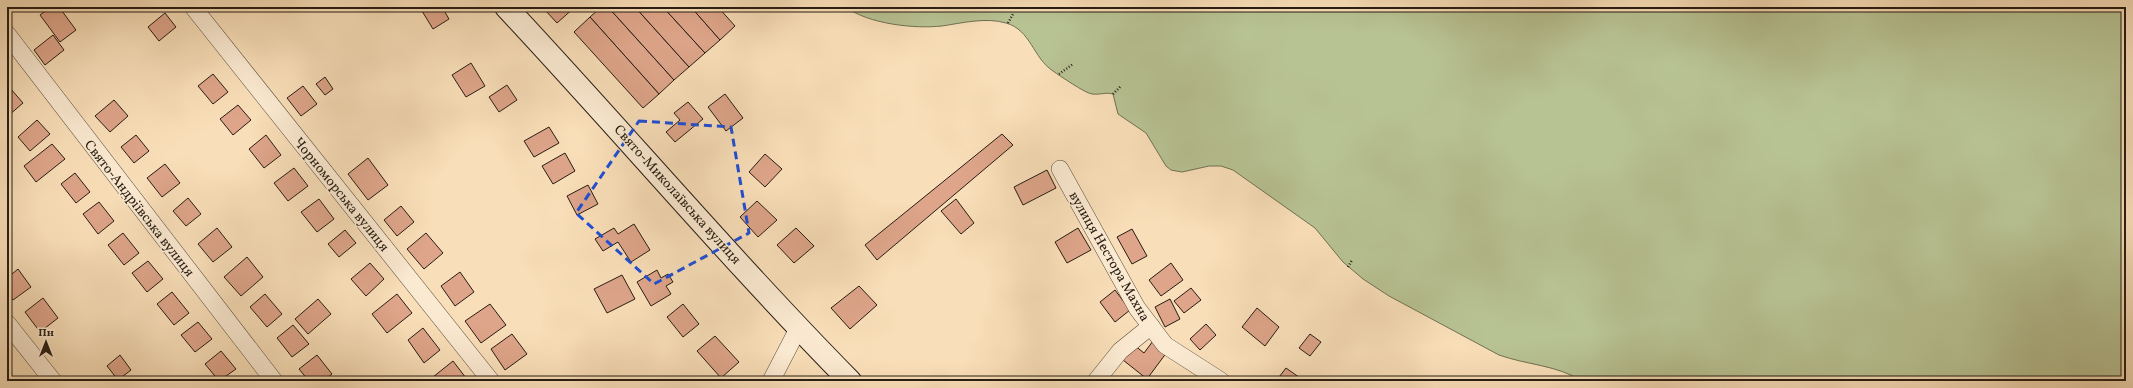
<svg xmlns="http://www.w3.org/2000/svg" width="2133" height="388" font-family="Vollkorn,serif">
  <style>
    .green { fill: #b8c394; stroke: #707053 }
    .building { fill: #dea58a; stroke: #271c12 }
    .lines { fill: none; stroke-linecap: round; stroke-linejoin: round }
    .street-casing { stroke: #5c4d3c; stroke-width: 18 }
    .secondary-casing { stroke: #271c12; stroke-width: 24 }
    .path { stroke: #271c12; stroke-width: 2.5; stroke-dasharray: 1 2; stroke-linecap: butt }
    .street { stroke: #fbead2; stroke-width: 17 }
    .secondary { stroke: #fbead2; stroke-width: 22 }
    .marked { fill: none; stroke: #1d4ed8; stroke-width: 3; stroke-dasharray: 8 5; stroke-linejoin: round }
    .labels { text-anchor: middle; stroke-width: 3; stroke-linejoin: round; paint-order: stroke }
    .street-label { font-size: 14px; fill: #271c12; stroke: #fbead2 }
  </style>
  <rect width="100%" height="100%" fill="#f9dfb9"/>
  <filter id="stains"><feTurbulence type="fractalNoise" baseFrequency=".005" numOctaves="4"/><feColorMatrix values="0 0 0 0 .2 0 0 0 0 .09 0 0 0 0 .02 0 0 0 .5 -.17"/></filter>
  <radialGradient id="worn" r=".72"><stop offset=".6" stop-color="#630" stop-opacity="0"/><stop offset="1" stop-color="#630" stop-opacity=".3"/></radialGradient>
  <path class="green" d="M846,7H2126V381H1582C1557,365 1527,365 1499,355L1389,296L1363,279L1343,262L1315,228L1233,170L1221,166H1209L1182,172L1171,170L1166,166L1146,133L1118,114L1113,94C1106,92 1099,95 1092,94C1085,93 1060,76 1053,71C1033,58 1031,30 1006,23C986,17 962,23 942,26C915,29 868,24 846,7Z"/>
  <g class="building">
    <polygon points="51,7 59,7 76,30 60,42 40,15"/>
    <polygon points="430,7 442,7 449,19 433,29 422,11"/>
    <polygon points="548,7 575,7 557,23 545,10"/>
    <polygon points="601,7 608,7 674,80 659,94 590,17"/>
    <polygon points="608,7 635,7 689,67 674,80"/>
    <polygon points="635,7 663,7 705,53 689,67"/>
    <polygon points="663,7 691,7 720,40 705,53"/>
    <polygon points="691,7 718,7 735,26 720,40"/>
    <polygon points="165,13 176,27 159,41 148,27"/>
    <polygon points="590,17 659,94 643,108 574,32"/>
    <polygon points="53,35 64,50 45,65 34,50"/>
    <polygon points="471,63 485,86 466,97 452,75"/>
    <polygon points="213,74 228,92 213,104 198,86"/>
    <polygon points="325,77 333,89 325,95 316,84"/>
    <polygon points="507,85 517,100 499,112 489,97"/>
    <polygon points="303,86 317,104 301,116 287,98"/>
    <polygon points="10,88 23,103 8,116 7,90"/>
    <polygon points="725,94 743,118 726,131 708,107"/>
    <polygon points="114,100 128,116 110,132 95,116"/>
    <polygon points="688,102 703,119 675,142 666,132 680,120 674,113"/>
    <polygon points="238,105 251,120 233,135 220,119"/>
    <polygon points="37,120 50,134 30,151 18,137"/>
    <polygon points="549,127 559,143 534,157 524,141"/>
    <polygon points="1002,134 1013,145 877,260 865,245"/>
    <polygon points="136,135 149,151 134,163 121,147"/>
    <polygon points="266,135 281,155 264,168 249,149"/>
    <polygon points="52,144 65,159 36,182 24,166"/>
    <polygon points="565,153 575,171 553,184 542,166"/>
    <polygon points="765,154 782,169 765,187 749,172"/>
    <polygon points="368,158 388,185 368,200 348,174"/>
    <polygon points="165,164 180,183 162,197 147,178"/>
    <polygon points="294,168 308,186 288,201 274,183"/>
    <polygon points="1047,170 1056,188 1023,205 1014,187"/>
    <polygon points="75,173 90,192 76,203 61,184"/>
    <polygon points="588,185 598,204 577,215 567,196"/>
    <polygon points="188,198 201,214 186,226 173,211"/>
    <polygon points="319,199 334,219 317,232 301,212"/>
    <polygon points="956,199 974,223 961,234 941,211"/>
    <polygon points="757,201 777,220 758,237 740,217"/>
    <polygon points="99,202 114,221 98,234 83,214"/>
    <polygon points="401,206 414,222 397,236 384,220"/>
    <polygon points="634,224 650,250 631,262 618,242 603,251 595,239 614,228 618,234"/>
    <polygon points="217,228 232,247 213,262 198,244"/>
    <polygon points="796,228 814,246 794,263 777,245"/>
    <polygon points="1078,228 1091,250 1067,263 1055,242"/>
    <polygon points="1132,229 1147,256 1132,264 1117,237"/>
    <polygon points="345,230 356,243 339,257 328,244"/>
    <polygon points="123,233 139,253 124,265 108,245"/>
    <polygon points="426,233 443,253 424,269 407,249"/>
    <polygon points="247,257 263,277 241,296 224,277"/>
    <polygon points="148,261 163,279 147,292 132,273"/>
    <polygon points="370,263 384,279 366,296 351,279"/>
    <polygon points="1171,263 1183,280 1161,296 1149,280"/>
    <polygon points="18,269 31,287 13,300 7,292 7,278"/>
    <polygon points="657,270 661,278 668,274 673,282 666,286 671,294 651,306 637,282"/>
    <polygon points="460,272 474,292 455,306 441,286"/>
    <polygon points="622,275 635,299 607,313 594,289"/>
    <polygon points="859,286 877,305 850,329 831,308"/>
    <polygon points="1191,288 1201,300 1184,313 1174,301"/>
    <polygon points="1115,290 1130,310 1115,322 1100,302"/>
    <polygon points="172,292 189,313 174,325 157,304"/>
    <polygon points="265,294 282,314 267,327 250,307"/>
    <polygon points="397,294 412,313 387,333 372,314"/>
    <polygon points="43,298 58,318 40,332 25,312"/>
    <polygon points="318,299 331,314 308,334 295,319"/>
    <polygon points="1170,299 1180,319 1165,327 1155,307"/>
    <polygon points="490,304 506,325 481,343 465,321"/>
    <polygon points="683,304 699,324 683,337 667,317"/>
    <polygon points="1257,308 1279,327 1265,346 1242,327"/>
    <polygon points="198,322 212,339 195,352 181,335"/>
    <polygon points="1206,324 1216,335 1200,350 1190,339"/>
    <polygon points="293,325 309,344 292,357 277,338"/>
    <polygon points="423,328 440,350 424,363 408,340"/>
    <polygon points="512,334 527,354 505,370 491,349"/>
    <polygon points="1310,334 1321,342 1310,356 1299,348"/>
    <polygon points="715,336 739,362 721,378 697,351"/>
    <polygon points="1153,341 1167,352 1147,379 1123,360 1134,345 1144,353"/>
    <polygon points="221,351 236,369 219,381 205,364"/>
    <polygon points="120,355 131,370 118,380 107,366"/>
    <polygon points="317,355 332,374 323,381 309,381 299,369"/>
    <polygon points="453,361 466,378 462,381 436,381 433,377"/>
    <polygon points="1286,368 1303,380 1276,381"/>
  </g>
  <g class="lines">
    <defs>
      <g id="street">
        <polyline points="193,7 491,381"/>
        <polyline points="7,34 274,381"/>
        <polyline points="1060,169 1137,308 1165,345 1221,381"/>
        <polyline points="7,323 53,381"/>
        <polyline points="771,381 798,329"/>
        <polyline points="1096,381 1120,351 1151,326"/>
      </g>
      <path id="secondary" d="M506,7C622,131 731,260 850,381"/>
    </defs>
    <use href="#street" class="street-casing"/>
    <use href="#secondary" class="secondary-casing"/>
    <g class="path">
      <polyline points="1008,23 1013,14"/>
      <polyline points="1059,74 1073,64"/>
      <polyline points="1113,94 1121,86"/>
      <polyline points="1348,267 1352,260"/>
    </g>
    <use href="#street" class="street"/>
    <use href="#secondary" class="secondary"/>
  </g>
  <path class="marked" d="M639,121L731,127L749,233L654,284L576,213Z"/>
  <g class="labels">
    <g class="street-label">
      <text transform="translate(342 194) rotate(51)" y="5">Чорноморська вулиця</text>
      <text transform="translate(678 194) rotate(48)" y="5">Свято-Миколаївська вулиця</text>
      <text transform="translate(140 208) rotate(52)" y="5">Свято-Андріївська вулиця</text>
      <text transform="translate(1110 256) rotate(60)" y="5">вулиця Нестора Махна</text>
    </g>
  </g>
  <rect width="2133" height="388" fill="none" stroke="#f9dfb9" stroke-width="24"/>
  <rect x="8" y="8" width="2117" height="372" fill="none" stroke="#271c12" stroke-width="2"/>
  <rect x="12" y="12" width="2109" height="364" fill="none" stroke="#271c12"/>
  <g transform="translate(46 342)" stroke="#fbead2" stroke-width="3" paint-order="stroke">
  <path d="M0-3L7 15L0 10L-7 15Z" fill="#271c12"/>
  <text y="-6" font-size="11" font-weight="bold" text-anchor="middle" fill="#271c12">Пн</text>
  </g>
  <rect width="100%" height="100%" filter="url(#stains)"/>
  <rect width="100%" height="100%" fill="url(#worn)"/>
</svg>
